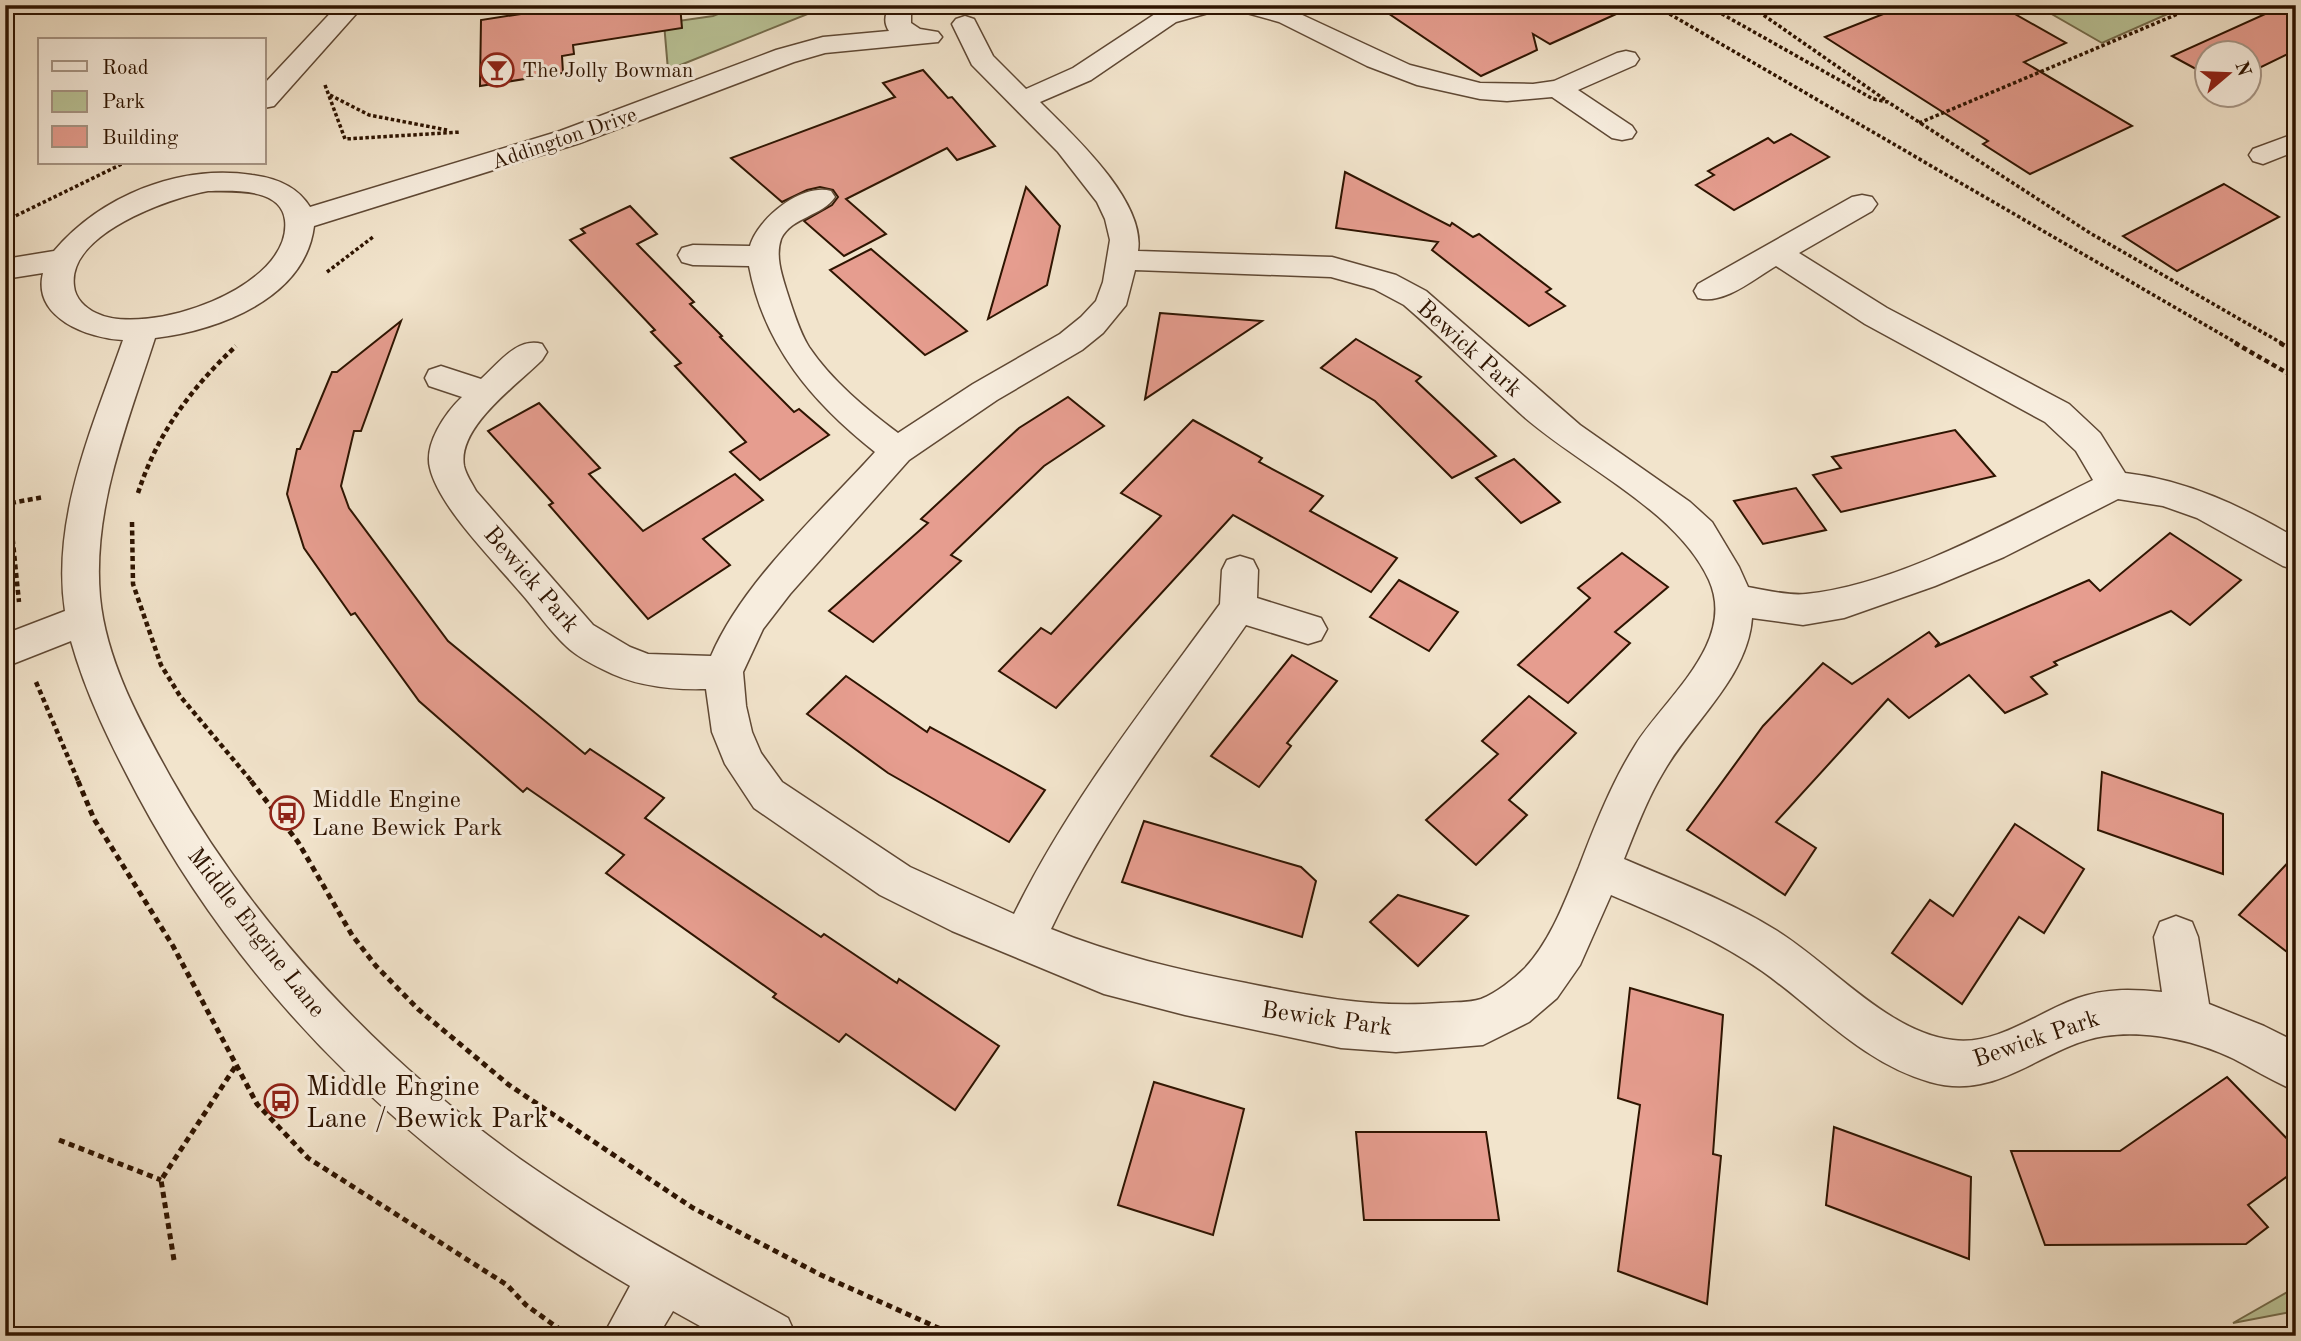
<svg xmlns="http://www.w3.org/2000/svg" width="2301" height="1341" font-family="'Old Standard TT',serif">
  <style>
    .green { fill: #bac498; stroke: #746c4c; stroke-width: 2 }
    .building { fill: #e69d8f; stroke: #2e1401; stroke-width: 2 }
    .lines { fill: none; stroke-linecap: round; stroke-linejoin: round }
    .minor-casing { stroke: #5f4834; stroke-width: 3 }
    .path-far2 { stroke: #2e1401; stroke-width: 3.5; stroke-dasharray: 3.5 2.5; stroke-linecap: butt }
    .path-far1 { stroke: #2e1401; stroke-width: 4.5; stroke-dasharray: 5 3.5; stroke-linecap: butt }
    .path { stroke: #2e1401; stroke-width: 5; stroke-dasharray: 6 4.5; stroke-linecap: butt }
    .minor { fill: #f7edde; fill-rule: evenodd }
    .labels { text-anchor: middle; stroke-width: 6; stroke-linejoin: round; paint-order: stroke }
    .far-poi-label { font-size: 21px; fill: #2e1401; stroke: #f7edde; text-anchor: start }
    .far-street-label { font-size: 21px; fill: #2e1401; stroke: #f7edde }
    .street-label { font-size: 24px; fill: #2e1401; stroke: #f7edde }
    .poi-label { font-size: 24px; fill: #2e1401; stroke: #f7edde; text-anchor: start }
    .near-poi-label { font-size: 28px; fill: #2e1401; stroke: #f7edde; text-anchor: start }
  </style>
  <rect width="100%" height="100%" fill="#f2e4cc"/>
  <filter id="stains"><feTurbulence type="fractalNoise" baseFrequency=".00286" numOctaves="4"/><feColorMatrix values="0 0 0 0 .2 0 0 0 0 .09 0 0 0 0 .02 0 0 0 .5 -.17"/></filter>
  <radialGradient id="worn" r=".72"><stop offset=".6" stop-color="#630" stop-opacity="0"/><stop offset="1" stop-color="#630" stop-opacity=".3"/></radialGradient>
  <g class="green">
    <polygon points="740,5 830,5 668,70 664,23 713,16"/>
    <polygon points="2036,5 2188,5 2102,43"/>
    <polygon points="2296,1287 2296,1311 2233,1323"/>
  </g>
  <g class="building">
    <polygon points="580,5 680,5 682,28 573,45 574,54 562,56 563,73 480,86 481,20"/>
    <polygon points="1376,5 1636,5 1550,44 1533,34 1537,50 1481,76"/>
    <polygon points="1906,5 1999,5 2066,43 2024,62 2132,126 2030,174 1983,144 1988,141 1825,37"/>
    <polygon points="2285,5 2296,5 2296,50 2249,73 2249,52 2207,52 2207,75 2172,56"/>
    <polygon points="923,70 948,98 952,97 995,146 957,160 947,148 846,199 886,234 844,256 804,221 832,205 838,197 833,190 820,187 807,190 782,202 731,158 895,97 883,83"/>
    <polygon points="1791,134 1829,157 1734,210 1696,185 1714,175 1708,171 1768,138 1774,143"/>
    <polygon points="1345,172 1450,226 1452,223 1473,237 1479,234 1551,289 1546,292 1565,306 1529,326 1432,250 1438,242 1336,228"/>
    <polygon points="2224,184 2279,217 2177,271 2123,236"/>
    <polygon points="1026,187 1060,226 1047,285 988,319"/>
    <polygon points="630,206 657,234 637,244 694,302 690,304 722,336 720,337 794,412 799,409 829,435 760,480 730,452 746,442 675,366 681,363 651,332 655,330 570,240 585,233 581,229"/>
    <polygon points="871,249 967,331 925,355 830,270"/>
    <polygon points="1160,313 1262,321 1145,399"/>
    <polygon points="401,321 361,431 354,431 341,486 349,508 448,641 585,754 590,749 664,798 645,818 821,937 824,934 897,983 899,979 999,1046 955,1110 846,1034 839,1042 773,997 776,994 606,873 624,855 527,788 523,792 419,701 355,613 351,615 304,548 287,494 297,449 300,449 332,372 337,372"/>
    <polygon points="1356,339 1421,377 1416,381 1496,456 1452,478 1375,401 1321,368"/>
    <polygon points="1068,397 1104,426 1044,466 951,555 961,561 873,642 829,611 928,523 921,519 1019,428"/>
    <polygon points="539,403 600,468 589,474 643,531 735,474 763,500 703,539 730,565 648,619 549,505 553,503 488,431"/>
    <polygon points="1193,420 1262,458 1259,462 1323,496 1310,511 1397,558 1371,592 1233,515 1056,708 999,671 1041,628 1051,634 1161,516 1121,493"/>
    <polygon points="1955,430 1995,476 1841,512 1813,475 1841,468 1832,457"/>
    <polygon points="1514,459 1560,502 1521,523 1476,478"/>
    <polygon points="1796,488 1826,530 1763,544 1734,501"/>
    <polygon points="2170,533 2241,580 2190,625 2171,611 2054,662 2057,665 2031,677 2047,694 2005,713 1969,675 1909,718 1888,699 1776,822 1816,848 1785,895 1687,830 1763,726 1823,663 1852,684 1929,632 1939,643 1935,647 2089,580 2100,591"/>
    <polygon points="1622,553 1668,587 1615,632 1630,643 1568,703 1518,665 1590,598 1578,588"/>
    <polygon points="1399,580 1458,612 1429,651 1370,617"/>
    <polygon points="1292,655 1337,681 1287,743 1291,746 1259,787 1211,756"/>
    <polygon points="846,676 927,732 930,727 1045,790 1009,842 888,773 807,714"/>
    <polygon points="1529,696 1576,733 1509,800 1527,815 1476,865 1426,820 1498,754 1482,741"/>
    <polygon points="2102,772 2223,814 2223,874 2098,830"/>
    <polygon points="1144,821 1301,867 1316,881 1302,937 1122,882"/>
    <polygon points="2015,824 2084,869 2044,933 2019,917 1962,1004 1892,953 1930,900 1953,916"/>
    <polygon points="2296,854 2296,959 2239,915"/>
    <polygon points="1398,895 1468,916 1418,966 1370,922"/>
    <polygon points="1630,988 1723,1015 1713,1154 1721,1156 1707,1304 1618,1271 1640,1105 1618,1098"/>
    <polygon points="2227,1077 2296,1148 2296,1170 2248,1205 2268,1227 2246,1244 2045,1245 2011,1151 2120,1151"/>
    <polygon points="1154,1082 1244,1109 1213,1235 1118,1205"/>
    <polygon points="1834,1127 1971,1177 1969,1259 1826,1205"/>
    <polygon points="1356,1132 1486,1132 1499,1220 1364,1220"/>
  </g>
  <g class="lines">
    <defs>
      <g id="minor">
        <polygon points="338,5 364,5 274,106 264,108 264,84"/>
        <path d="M891,5H918L911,15V23L920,29L938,32L942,37L938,42L825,53L794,62L580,143L314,226C305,299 218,330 155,338C128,422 92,508 100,597C106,661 140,722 171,778C255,927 380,1059 520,1159C605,1219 697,1268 788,1318L796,1336H718L673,1311L658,1336H603L630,1286C424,1165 252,1009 138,796C112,747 86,695 71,641L5,667V634L65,611C51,518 93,426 123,340C88,338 32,318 43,273L5,279V259L54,251C101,196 179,164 252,175C276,178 297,186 310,207L560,131L776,50L823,37L889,31C883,22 885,13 891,5ZM208,191C232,191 281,187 285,220C293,288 146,338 96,313C85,308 75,298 74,286C67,234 169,198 208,191Z"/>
        <path d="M1181,5H1222L1219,10L1176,22L1091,80L1040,102C1073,135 1146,201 1138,251L1332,257L1396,275L1426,291L1580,425L1690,502L1712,522L1739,567L1748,587C1766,590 1788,596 1806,594C1898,585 2010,521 2093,480L2076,451L2045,422L1865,324L1776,266C1754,279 1724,305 1698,298L1694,291L1698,284L1852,197L1862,195L1872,197L1877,204L1872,211L1799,253L1887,308L2069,404L2100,433L2125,473C2187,480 2243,507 2296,538V570L2283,566L2197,518L2163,506L2118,499L2004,557L1935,586L1844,618L1803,625L1752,618C1748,677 1692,722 1664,771C1647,799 1636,829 1624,859C1675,881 1727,900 1774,929C1829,962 1888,1033 1953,1040C1997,1046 2038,1012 2078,998C2106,988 2133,989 2162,992L2154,937L2160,922L2176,916L2192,922L2198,937L2209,1004L2264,1026L2296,1042V1091C2274,1082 2255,1070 2234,1059C2197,1041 2148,1030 2105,1036C2043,1045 2000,1102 1930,1082C1863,1063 1817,1010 1762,971C1716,939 1663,917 1611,895L1580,965L1557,998L1529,1022L1483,1045L1396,1052L1341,1048L1185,1015L1104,994L952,931L880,895L754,808L725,764L712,732L706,689C669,690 634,686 602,669C590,663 575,655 566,646C549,630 536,610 521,593C494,561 439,507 430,468C424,444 445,413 462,397L429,386L425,378L429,370L441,366L481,379C499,363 517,337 542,344L547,352L542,360C517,385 457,427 464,466C466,475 472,483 476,491L593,625L630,647L648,654L711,656C743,581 820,513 875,452C813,403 764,346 749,266L693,265L682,262L678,255L682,248L693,245L750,246C758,218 802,183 831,191L835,197C823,216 791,217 781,239C775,256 782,276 787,292C793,310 799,331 809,347C832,381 866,409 898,433L973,384L1060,334L1081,317L1096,301L1103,282L1110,240L1105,219L1097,202L1058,152L972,65L952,24L956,19L965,16L974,19L993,56L1026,89L1073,68L1158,12ZM1135,270L1331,277L1374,289L1404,305C1445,340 1483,380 1523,416C1581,467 1677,510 1709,580C1737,642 1666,697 1636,744C1612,782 1595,825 1579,867C1565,901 1551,940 1525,968C1514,979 1496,993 1481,999C1469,1003 1453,1002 1441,1003C1370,1008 1316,997 1246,983C1179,970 1115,955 1051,929C1103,820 1177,724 1246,625L1308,644L1321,640L1327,629L1321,618L1257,598L1258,570L1253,560L1240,556L1227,560L1222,570L1220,604C1146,705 1069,802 1014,914L910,867L782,782L761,753L752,732L746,706L743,672L763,629L790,594L909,460L997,400L1082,350L1103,333L1126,305Z"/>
        <polygon points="1233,5 1283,6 1410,65 1480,83 1533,84 1554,81 1617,53 1626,51 1635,53 1639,59 1635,65 1578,90 1632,126 1636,132 1632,138 1622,140 1612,138 1552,97 1507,101 1480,99 1417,85 1367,66 1279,22 1236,10"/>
        <polygon points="2296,133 2296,151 2263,164 2253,161 2249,155 2253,149"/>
      </g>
    </defs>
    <use href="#minor" class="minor-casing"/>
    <g class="path-far2">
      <polyline points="1654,5 2238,344"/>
      <polyline points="1706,5 1873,99 1888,102 2090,233 2283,344"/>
      <polyline points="1749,5 1887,101"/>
      <polyline points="325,85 345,139 461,132"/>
      <polyline points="330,95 369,115 447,130"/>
      <polyline points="1919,123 2199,5"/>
      <polyline points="5,221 124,163"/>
      <polyline points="327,272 373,237"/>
    </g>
    <g class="path-far1">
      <polyline points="2235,343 2296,378"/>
      <polyline points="2280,343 2296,352"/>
      <polyline points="5,463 19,602"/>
      <path d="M138,493C157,434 191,388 236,346"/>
      <polyline points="11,503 44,497"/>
      <polyline points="132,522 133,584 161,665 180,696 253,783"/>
      <polyline points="36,682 79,783"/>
    </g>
    <g class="path">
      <polyline points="78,781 94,819 173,946 257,1104 308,1158 507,1285 526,1305 569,1336"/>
      <polyline points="251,781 298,842 352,935 376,966 418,1009 509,1085 693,1208 821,1275 956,1336"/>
      <polyline points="59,1140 161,1180"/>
      <polyline points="174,1260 161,1180 235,1067"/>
    </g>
    <use href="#minor" class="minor"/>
  </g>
  <defs>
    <symbol id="bar-ring" viewBox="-11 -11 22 22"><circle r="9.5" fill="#f7edde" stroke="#8f2418" stroke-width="1.5"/><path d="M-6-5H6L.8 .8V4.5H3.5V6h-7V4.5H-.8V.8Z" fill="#8f2418"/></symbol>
    <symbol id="bus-ring" viewBox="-11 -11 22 22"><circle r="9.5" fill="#f7edde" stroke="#8f2418" stroke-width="1.5"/><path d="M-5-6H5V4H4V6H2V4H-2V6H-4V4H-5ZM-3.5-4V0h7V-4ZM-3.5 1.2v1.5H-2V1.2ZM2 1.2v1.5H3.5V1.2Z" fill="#8f2418"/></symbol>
  </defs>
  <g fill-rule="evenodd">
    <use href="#bar-ring" x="478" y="51" width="38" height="38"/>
    <use href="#bus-ring" x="268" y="794" width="38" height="38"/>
    <use href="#bus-ring" x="262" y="1082" width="38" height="38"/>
  </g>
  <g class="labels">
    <g class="far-poi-label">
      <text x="522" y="77">The Jolly Bowman</text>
    </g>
    <g class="far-street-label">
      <text transform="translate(564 138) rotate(-19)" y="7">Addington Drive</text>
    </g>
    <g class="street-label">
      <text transform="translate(1470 348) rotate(42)" y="8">Bewick Park</text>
      <text transform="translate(532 579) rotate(49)" y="8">Bewick Park</text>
      <text transform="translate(257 932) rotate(52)" y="8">Middle Engine Lane</text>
      <text transform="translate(1327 1018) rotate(8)" y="8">Bewick Park</text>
      <text transform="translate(2036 1038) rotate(-19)" y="8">Bewick Park</text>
    </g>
    <g class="poi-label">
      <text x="312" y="807">Middle Engine<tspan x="312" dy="28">Lane Bewick Park</tspan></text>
    </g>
    <g class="near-poi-label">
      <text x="306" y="1095">Middle Engine<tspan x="306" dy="32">Lane / Bewick Park</tspan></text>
    </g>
  </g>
  <rect width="2301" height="1341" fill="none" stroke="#f2e4cc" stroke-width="28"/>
  <rect x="7" y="7" width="2287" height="1327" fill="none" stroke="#2e1401" stroke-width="3.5"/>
  <rect x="14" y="14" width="2273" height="1313" fill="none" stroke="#2e1401" stroke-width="2"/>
  <rect x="38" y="38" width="228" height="126" fill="#f7edde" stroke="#a79686" stroke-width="2"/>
  <rect x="52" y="61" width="35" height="10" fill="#f7edde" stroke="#a79686" stroke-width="2"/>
  <text x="102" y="74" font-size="21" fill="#2e1401">Road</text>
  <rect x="52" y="91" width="35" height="21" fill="#bac498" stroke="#a79686" stroke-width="2"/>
  <text x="102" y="108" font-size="21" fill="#2e1401">Park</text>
  <rect x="52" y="126" width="35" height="21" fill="#e69d8f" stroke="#a79686" stroke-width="2"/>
  <text x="102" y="144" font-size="21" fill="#2e1401">Building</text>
  <g transform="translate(2228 74) rotate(71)"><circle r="33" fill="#f7edde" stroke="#a79686" stroke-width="2"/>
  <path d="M0-5L12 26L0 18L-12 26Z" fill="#8f2418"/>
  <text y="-10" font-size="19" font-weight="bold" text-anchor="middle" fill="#2e1401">N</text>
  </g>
  <rect width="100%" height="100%" filter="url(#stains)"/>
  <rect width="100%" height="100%" fill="url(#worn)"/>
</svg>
